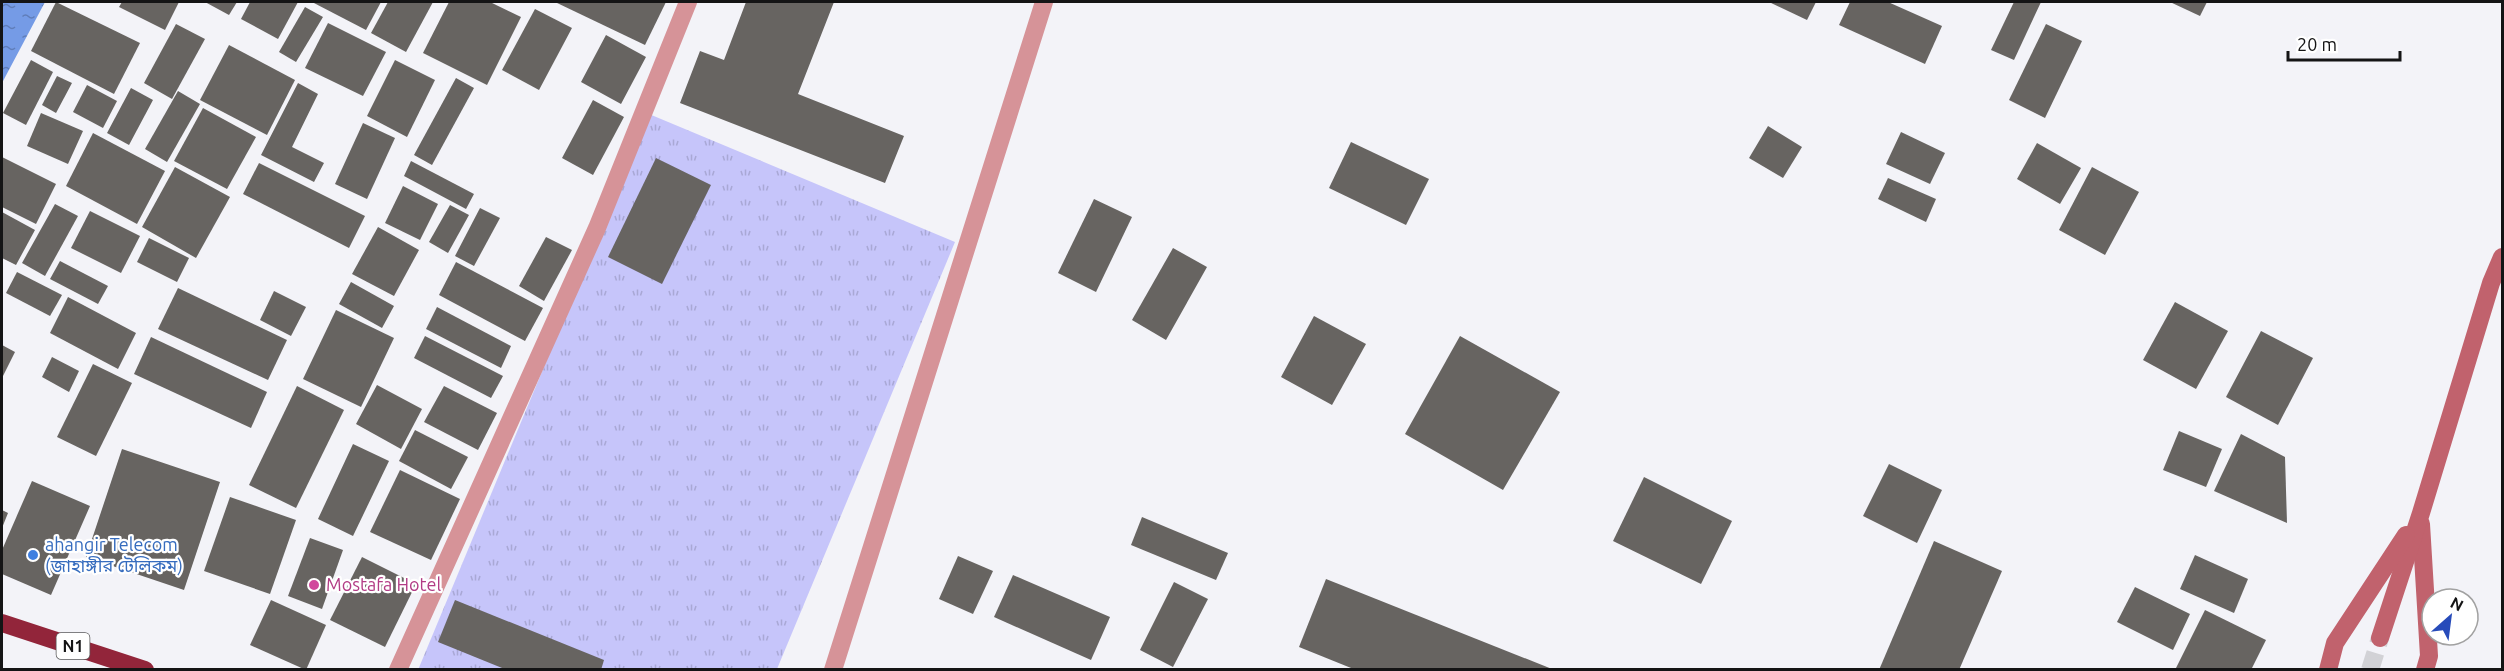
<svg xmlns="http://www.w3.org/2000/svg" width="2504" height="671" font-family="Ubuntu,'Noto Sans Bengali',sans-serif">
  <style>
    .park { fill: url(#park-tufts) }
    .water { fill: url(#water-ripples) }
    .building { fill: #676461 }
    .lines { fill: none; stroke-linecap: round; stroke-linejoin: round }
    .secondary-tunnel { stroke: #d2d2d6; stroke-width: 18; stroke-dasharray: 18 9; stroke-linecap: butt }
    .street { stroke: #d69398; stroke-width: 18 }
    .secondary { stroke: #c1626d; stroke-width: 18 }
    .highway { stroke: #92253a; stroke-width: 18 }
    .shop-dot { fill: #3f7fe0; stroke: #fff; stroke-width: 2 }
    .hotel-dot { fill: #d1479c; stroke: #fff; stroke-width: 2 }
    .labels { text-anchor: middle; stroke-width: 4.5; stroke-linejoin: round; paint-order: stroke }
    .shield { fill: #fff; stroke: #5a5a5b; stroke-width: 1.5 }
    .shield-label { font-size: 16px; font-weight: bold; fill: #141415 }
    .shop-label { font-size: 18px; fill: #366cbe; stroke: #fff; text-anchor: start }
    .hotel-label { font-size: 18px; fill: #b23c85; stroke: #fff; text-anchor: start }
  </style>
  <defs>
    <pattern id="park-tufts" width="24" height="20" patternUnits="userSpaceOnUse" patternTransform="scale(1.5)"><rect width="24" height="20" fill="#c6c5fa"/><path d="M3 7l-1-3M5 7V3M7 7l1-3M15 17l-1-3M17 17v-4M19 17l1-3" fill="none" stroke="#a9a8d5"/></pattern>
    <pattern id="water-ripples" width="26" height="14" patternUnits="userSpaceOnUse" patternTransform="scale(1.5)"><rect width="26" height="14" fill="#759be6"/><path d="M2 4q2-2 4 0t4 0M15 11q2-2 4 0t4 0" fill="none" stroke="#5f7db9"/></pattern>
  </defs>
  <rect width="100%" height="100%" fill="#f3f3f8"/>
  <polygon class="park" points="649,114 955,242 777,669 418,670"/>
  <polygon class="water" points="2,2 45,2 2,83"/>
  <g class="building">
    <polygon points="56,2 140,43 114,94 31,51"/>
    <polygon points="122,2 179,2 165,30 119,7"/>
    <polygon points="205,2 237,2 229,15"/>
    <polygon points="250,2 298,2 278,39 241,19"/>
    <polygon points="312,2 381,2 366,30"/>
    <polygon points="388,2 433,2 406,52 371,33"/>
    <polygon points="449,2 490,2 521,17 487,85 423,53"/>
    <polygon points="555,2 666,2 645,45"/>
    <polygon points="746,2 834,2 798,94 904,136 885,183 680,103 700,51 724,60"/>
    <polygon points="1769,2 1816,2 1807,20"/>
    <polygon points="1850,2 1888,2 1942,26 1925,64 1839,25"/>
    <polygon points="2014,2 2041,2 2014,60 1991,50"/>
    <polygon points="2170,2 2207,2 2200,16"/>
    <polygon points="305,7 323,17 296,62 279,52"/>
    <polygon points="535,9 572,28 539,90 502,70"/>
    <polygon points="328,23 386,52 363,96 305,68"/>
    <polygon points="176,24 205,39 172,99 144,83"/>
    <polygon points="2046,24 2082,41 2045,118 2009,100"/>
    <polygon points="606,35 646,57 621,104 581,82"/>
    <polygon points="229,45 295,80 267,135 200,100"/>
    <polygon points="31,60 53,72 26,125 3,113"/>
    <polygon points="395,60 435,80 407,137 367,116"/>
    <polygon points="57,76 72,83 56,113 42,105"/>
    <polygon points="456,78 474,88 432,165 414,155"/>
    <polygon points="298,83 318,94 292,147 324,163 314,182 261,155"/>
    <polygon points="87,85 117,101 103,128 73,112"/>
    <polygon points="131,88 153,100 129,145 107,133"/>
    <polygon points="178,91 200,104 167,162 145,149"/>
    <polygon points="593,100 624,117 593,175 562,158"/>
    <polygon points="203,108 256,137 227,189 174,161"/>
    <polygon points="41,113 83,131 68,164 27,146"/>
    <polygon points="363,123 395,138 367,199 335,184"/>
    <polygon points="1768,126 1802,147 1783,178 1749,158"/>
    <polygon points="1901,132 1945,153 1930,184 1886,164"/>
    <polygon points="93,133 165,171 137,224 66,186"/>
    <polygon points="1351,142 1429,179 1406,225 1329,188"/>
    <polygon points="2037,143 2081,168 2060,204 2017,179"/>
    <polygon points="2,157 56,184 36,224 2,207"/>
    <polygon points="656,158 711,185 662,284 608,257"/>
    <polygon points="411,161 474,194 466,209 404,176"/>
    <polygon points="259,163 365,216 349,248 243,194"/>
    <polygon points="175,167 230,197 196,258 142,227"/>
    <polygon points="2092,167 2139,192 2105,255 2059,230"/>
    <polygon points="1888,178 1936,199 1926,222 1878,199"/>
    <polygon points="403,186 438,204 420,240 385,223"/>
    <polygon points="1094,199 1132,217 1096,292 1058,273"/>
    <polygon points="55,204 78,216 45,276 22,263"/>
    <polygon points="450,205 469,215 448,253 429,242"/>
    <polygon points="480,208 500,218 474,266 455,256"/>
    <polygon points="90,211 140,236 121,273 71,248"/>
    <polygon points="2,212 35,230 16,265 2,258"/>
    <polygon points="378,227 419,250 394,296 352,274"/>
    <polygon points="546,237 572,250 544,301 519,286"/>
    <polygon points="149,238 189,258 177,282 137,262"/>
    <polygon points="1173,248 1207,267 1166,340 1132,320"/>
    <polygon points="60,261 108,286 98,304 50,279"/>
    <polygon points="456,262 543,308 525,341 439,295"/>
    <polygon points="17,272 62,295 50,316 6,293"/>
    <polygon points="351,282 394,306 382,328 339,304"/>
    <polygon points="178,288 287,340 268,380 158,329"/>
    <polygon points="274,291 306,307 291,336 260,320"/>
    <polygon points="68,297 136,333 118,369 50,333"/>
    <polygon points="2175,302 2228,331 2196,389 2143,360"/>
    <polygon points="437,307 511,346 501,368 426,329"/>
    <polygon points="336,310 394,338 361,407 303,379"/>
    <polygon points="1314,316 1366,344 1332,405 1281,377"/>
    <polygon points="2261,331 2313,358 2278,425 2226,397"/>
    <polygon points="425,336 503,376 491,398 414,358"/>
    <polygon points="1460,336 1560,392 1503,490 1405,434"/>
    <polygon points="151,337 267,392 251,428 134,374"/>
    <polygon points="2,345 15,352 2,378"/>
    <polygon points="52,357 79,371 69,392 42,377"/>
    <polygon points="93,364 132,383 96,456 57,437"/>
    <polygon points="377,385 422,409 401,449 356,424"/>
    <polygon points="297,386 344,410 296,508 249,485"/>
    <polygon points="444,386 497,413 478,450 424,422"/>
    <polygon points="415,430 468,457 451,489 399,461"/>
    <polygon points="2179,431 2222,449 2206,487 2163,470"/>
    <polygon points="2241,434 2285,457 2287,523 2214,491"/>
    <polygon points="353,444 389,461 353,536 318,519"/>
    <polygon points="122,449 220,482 184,590 86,557"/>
    <polygon points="1889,464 1942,490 1917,543 1863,516"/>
    <polygon points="400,470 460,499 431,560 370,532"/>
    <polygon points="1644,477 1732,521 1701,584 1613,541"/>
    <polygon points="32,481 90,506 51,595 2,574 2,550"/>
    <polygon points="230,497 296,520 270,594 204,571"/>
    <polygon points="2,510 8,513 2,528"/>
    <polygon points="1142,517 1228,553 1216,580 1131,545"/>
    <polygon points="310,538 343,550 322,609 288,596"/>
    <polygon points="1934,541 2002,571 1959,670 1879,670"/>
    <polygon points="2195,555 2248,579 2234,613 2180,589"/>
    <polygon points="958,556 993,571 973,614 939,599"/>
    <polygon points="362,557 416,584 385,647 330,620"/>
    <polygon points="1013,575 1110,617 1091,660 994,617"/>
    <polygon points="1326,579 1552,669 1552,670 1356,670 1299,647"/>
    <polygon points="1174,582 1208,599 1173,667 1140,650"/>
    <polygon points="2135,587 2190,614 2173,650 2117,622"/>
    <polygon points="271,600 326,625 306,670 250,645"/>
    <polygon points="455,600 604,660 601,670 507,670 438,642"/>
    <polygon points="2205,610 2266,640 2251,670 2175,670"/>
  </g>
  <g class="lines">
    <polyline class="secondary-tunnel" points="2370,670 2380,638"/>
    <g class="street">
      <polyline points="398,670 597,228 688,2"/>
      <polyline points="833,670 1044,2"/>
    </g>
    <g class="secondary">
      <polyline points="2421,524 2429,656 2425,670"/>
      <polyline points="2380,638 2421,513 2491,283 2502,257"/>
      <polyline points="2328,670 2335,643 2406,535"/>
    </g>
    <polyline class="highway" points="2,623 145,670"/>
  </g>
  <circle class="shop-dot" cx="33" cy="555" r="6"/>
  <circle class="hotel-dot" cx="314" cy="585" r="6"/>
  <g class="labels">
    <rect class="shield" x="56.5" y="633" width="33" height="26" rx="4.5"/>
    <g class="shield-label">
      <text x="73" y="652">N1</text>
    </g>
    <g class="shop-label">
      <text x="45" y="551">ahangir Telecom<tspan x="45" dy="21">(জাহাঙ্গীর টেলিকম)</tspan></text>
    </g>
    <g class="hotel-label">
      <text x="326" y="591">Mostafa Hotel</text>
    </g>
  </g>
  <rect width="2504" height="671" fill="none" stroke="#141415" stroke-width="6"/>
  <g transform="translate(2450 617) rotate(28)"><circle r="28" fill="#ffffff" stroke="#a1a1a1" stroke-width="1.5"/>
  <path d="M0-4.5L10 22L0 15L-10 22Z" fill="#274bba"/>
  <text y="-9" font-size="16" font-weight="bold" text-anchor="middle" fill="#141415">N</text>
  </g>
  <path d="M2288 51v9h112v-9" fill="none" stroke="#141415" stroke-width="3"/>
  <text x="2297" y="51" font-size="18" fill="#141415" stroke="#ffffff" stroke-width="4.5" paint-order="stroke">20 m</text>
</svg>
